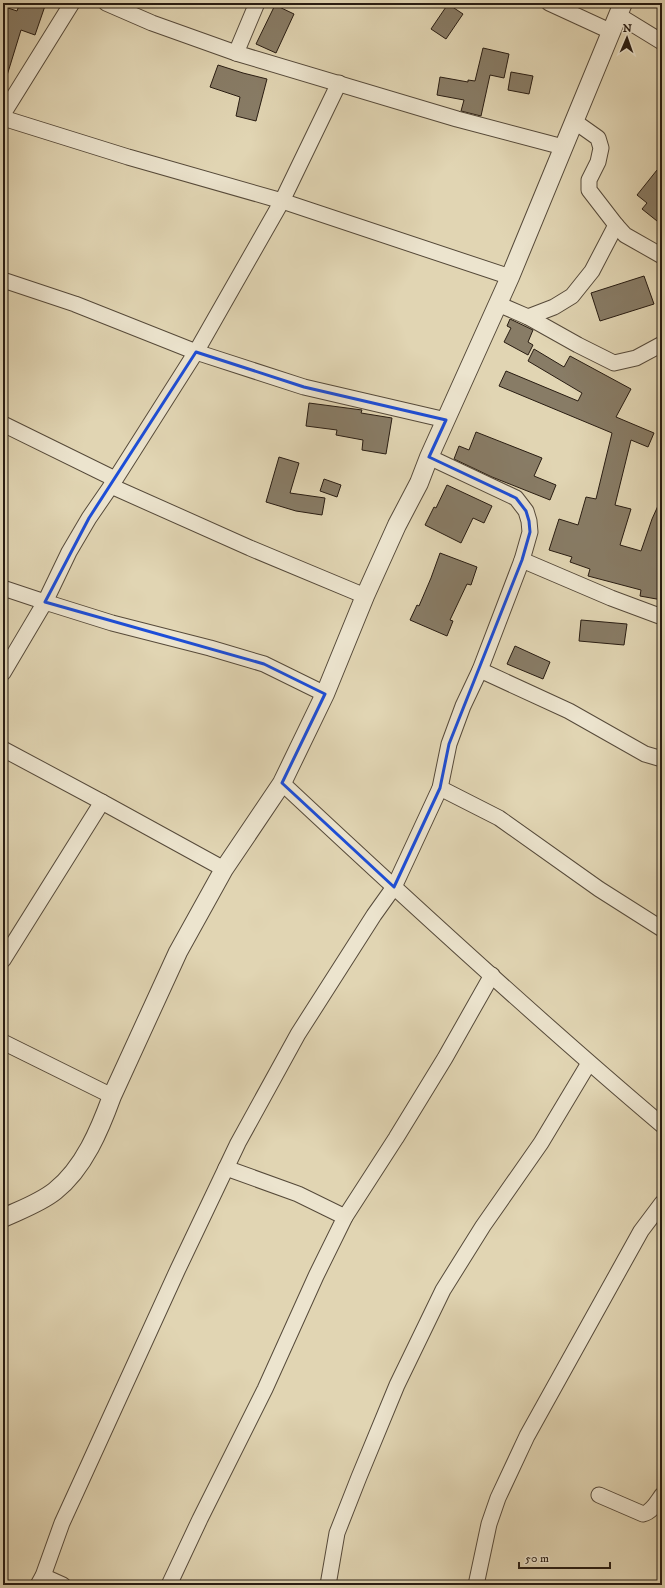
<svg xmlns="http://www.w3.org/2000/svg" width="665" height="1588" font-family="'IM FELL DW Pica',serif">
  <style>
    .building { fill: #887c66; stroke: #281c12 }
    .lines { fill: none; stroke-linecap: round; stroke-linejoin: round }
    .minor-casing { stroke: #564a3a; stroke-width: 17 }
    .tertiary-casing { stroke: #564a3a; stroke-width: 20 }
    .minor { stroke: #ece4ce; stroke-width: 15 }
    .tertiary { stroke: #ece4ce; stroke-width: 18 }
    .marked { fill: none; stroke: #1d4ed8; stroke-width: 3; stroke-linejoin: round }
  </style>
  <rect width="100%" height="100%" fill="#e1d5b3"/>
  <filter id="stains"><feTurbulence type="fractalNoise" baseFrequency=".005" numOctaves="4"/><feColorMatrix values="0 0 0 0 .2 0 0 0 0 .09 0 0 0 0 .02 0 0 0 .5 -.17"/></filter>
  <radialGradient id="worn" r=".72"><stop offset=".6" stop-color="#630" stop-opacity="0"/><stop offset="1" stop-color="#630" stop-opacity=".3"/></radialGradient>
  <g class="building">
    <polygon points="20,3 46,3 35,35 21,30 5,82 3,82 3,14 5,7 17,11"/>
    <polygon points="448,4 463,14 446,39 431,29"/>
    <polygon points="275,5 294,14 276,53 256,44"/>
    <polygon points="483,48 509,54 504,78 490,75 481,116 461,111 464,100 437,95 440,77 468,82 468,80 475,81"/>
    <polygon points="218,65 243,73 267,79 256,121 236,116 240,97 210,87"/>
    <polygon points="511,72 533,76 529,94 508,90"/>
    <polygon points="657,170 662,174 662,225 642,209 647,203 637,195"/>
    <polygon points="644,276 654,304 600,321 591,293"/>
    <polygon points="510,319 533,330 528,342 533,345 528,355 504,342 511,328 507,326"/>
    <polygon points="534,349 564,367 570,356 631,389 616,417 654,433 648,447 631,440 615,505 631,509 620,545 641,551 652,519 662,497 662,600 640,596 641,590 588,576 590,569 570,562 572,557 549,550 559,519 578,525 586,497 596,499 612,433 499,386 506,371 578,401 582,393 528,361"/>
    <polygon points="309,403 362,410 361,413 392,418 386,454 362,450 363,440 336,435 337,430 306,426"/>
    <polygon points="476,432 542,458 534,476 556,485 550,500 492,477 454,459 459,446 469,450"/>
    <polygon points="279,457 299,463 290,493 325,498 322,515 296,511 266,502"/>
    <polygon points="324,479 341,485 337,497 320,491"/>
    <polygon points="447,485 492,506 484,523 473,518 461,543 425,525 434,507 436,508"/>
    <polygon points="440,553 477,567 471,585 467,584 450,620 453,621 447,636 410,620 417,605 419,606 431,578"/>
    <polygon points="581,620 627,624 624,645 579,641"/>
    <polygon points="515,646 550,662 543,679 507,664"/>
  </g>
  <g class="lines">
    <defs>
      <g id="minor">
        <polyline points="106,3 152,23 236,53 457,119 563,147"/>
        <polyline points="549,3 612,32"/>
        <polyline points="618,15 662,42"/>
        <polyline points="236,53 257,3"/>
        <polyline points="339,83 282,201 510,277"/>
        <polyline points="3,114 72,3"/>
        <polyline points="3,118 128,157 282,201 196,352 111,486 250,548 365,596"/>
        <polyline points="574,121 598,138 601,148 598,162 589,180 589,190 616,225 625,235 662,256"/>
        <polyline points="3,280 75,304 196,352 304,387 446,420"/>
        <polyline points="498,304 528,317 578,345 614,363 636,358 662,344"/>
        <polyline points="528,317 554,307 572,296 592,271 616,225"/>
        <polyline points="3,424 115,479"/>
        <polyline points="522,560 611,598 662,617"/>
        <polyline points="3,588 45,602 69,552 89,518 111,486"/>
        <polyline points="480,670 569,711 645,754 662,759"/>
        <polyline points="3,673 45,602 112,623 210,648 264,664 325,694"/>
        <polyline points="3,749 102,802 3,960"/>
        <path d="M282,783C406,899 532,1015 662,1125"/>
        <polyline points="440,788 499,818 599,889 662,929"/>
        <polyline points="102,802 224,869"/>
        <polyline points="3,1042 112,1096"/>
        <polyline points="226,1168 298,1194 345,1217"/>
        <path d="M599,1495L643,1514C652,1512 657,1502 662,1495"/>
        <polyline points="43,1576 63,1585"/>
        <polyline points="38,1585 43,1576 62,1523 178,1269 238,1143 298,1034 374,915 394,887 408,857 440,788 449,744 463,706 480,670 522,560 530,532 529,521 526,511 516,498 429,457"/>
        <polyline points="169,1585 200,1519 265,1389 316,1276 345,1217 396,1138 445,1058 492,975"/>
        <polyline points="328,1585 337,1533 359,1477 397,1385 443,1290 483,1226 541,1143 589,1063"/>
        <polyline points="476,1585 489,1524 498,1498 527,1436 641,1231 662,1203"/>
      </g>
      <path id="tertiary" d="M3,1218C20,1210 40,1203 55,1191C84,1168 100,1129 112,1096L178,952L224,869L282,783L325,694L365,596L397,525L419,483L429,457L510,277L623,3"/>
    </defs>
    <use href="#minor" class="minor-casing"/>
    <use href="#tertiary" class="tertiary-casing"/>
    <use href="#minor" class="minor"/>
    <use href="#tertiary" class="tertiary"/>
  </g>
  <path class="marked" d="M196,352L304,387L446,420L429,457L516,498L526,511L529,521L530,532L522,560L449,744L440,788L394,887L282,783L325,694L264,664L45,602L89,518Z"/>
  <rect width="665" height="1588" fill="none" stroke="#e1d5b3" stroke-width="16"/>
  <rect x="4" y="4" width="657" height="1580" fill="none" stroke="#281c12" stroke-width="2"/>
  <rect x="8" y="8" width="649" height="1572" fill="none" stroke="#281c12"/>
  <g transform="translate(627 38) rotate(2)" stroke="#ece4ce" stroke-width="3" paint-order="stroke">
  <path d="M0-3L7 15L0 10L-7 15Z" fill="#281c12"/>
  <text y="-6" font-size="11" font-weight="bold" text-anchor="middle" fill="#281c12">N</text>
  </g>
  <path d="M519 1562v6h91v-6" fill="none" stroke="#281c12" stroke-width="2"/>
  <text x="525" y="1562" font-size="12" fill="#281c12" stroke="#ece4ce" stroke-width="3" paint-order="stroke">50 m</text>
  <rect width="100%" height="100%" filter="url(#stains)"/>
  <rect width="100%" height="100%" fill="url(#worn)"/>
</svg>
